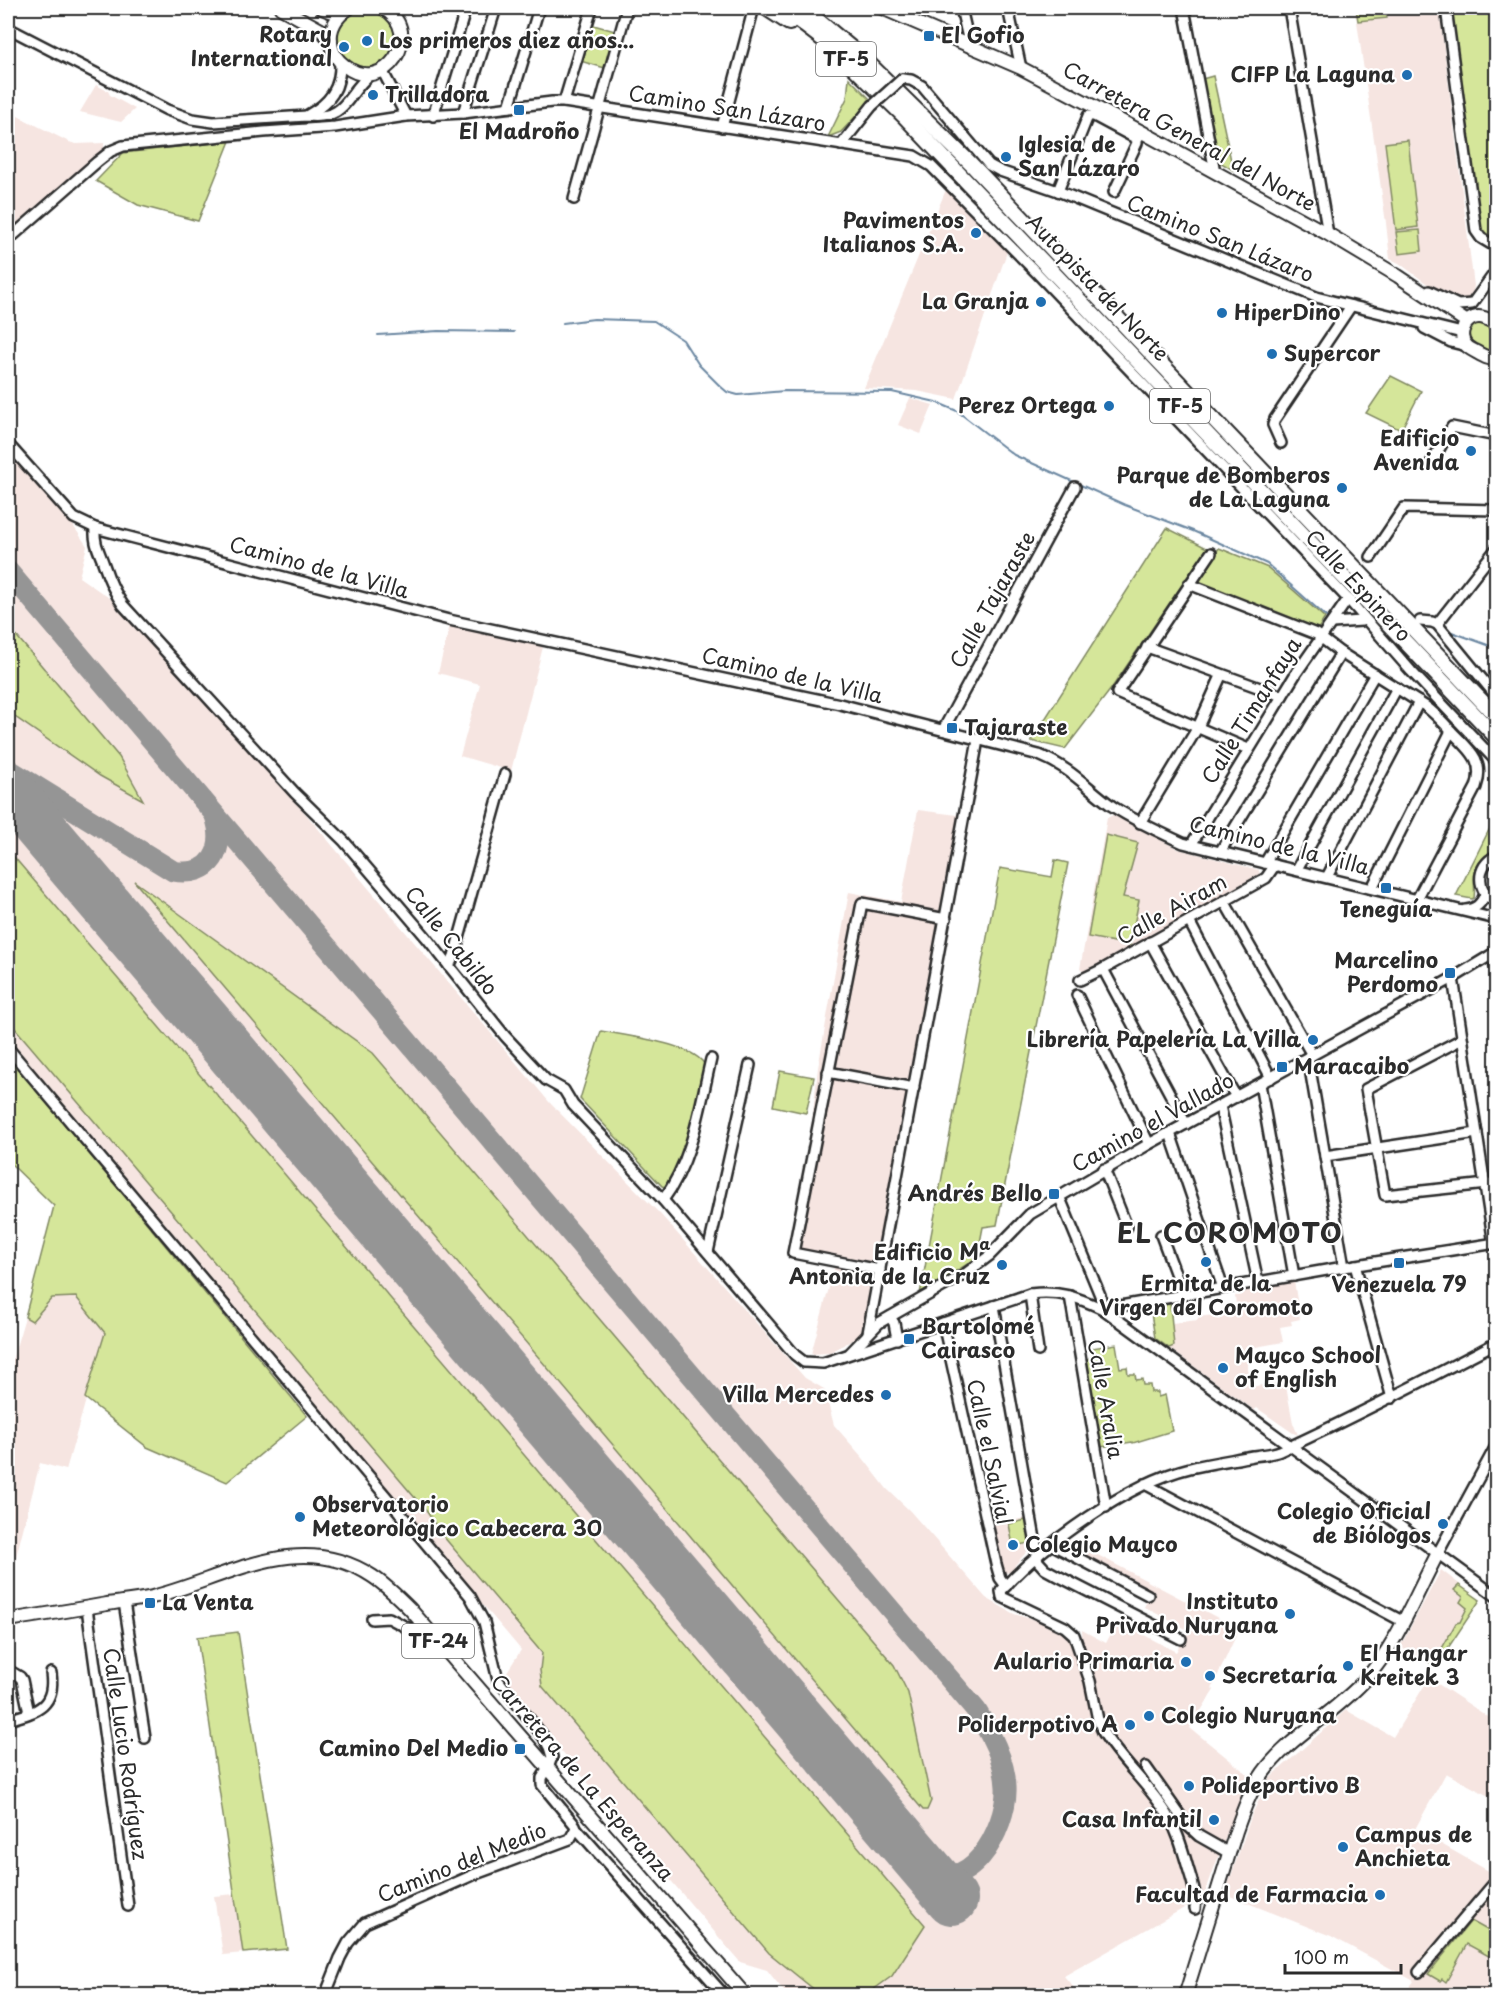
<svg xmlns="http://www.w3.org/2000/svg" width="1504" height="2003" font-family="'Playpen Sans',sans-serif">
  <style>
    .built { fill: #f6e5e1 }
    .green { fill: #d5e69a; stroke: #808862; stroke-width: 1.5 }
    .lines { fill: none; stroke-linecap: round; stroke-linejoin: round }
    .stream { stroke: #6c88a2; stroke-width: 2 }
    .taxiway { stroke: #959595; stroke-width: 21 }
    .runway { stroke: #959595; stroke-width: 52 }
    .minor-casing { stroke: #2b2b2b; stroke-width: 14 }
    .major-casing { stroke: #2b2b2b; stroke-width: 16 }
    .highway-casing { stroke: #2b2b2b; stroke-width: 18 }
    .minor { stroke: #fff; stroke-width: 9 }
    .major { stroke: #fff; stroke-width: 12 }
    .highway { stroke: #fff; stroke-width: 14 }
    .minor-bridge-casing { stroke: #2b2b2b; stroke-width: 14; stroke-linecap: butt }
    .minor-bridge { stroke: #fff; stroke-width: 9 }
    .poi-dot { fill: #1f6fb2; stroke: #fff; stroke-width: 2 }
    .labels { text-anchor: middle; stroke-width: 4.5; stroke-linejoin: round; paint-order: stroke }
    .shield { fill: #fff; stroke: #6b6b6b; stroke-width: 1.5 }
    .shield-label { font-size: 20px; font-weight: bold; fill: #2b2b2b }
    .poi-label { font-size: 21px; font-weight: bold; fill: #2b2b2b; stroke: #fff; text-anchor: end }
    .street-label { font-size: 21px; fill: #2b2b2b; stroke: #fff }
    .district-label { font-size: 27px; font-weight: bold; letter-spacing: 1.5px; fill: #2b2b2b; stroke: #fff }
  </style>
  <rect width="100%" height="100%" fill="#fff"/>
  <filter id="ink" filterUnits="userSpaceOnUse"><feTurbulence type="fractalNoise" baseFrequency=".0167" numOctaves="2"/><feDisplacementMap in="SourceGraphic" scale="12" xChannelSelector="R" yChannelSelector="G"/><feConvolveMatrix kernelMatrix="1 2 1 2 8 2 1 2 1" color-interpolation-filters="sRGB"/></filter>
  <g filter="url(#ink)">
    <g class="built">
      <polygon points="1355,8 1439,8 1474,286 1472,294 1467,301 1449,300 1399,263 1390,259 1386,223"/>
      <polygon points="96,85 108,91 110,95 135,109 121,122 80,112"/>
      <polygon points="8,111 69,142 76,144 104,143 104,151 8,233"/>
      <polygon points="947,187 1008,249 956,399 917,391 864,388"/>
      <polygon points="910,398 933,405 921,434 898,425"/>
      <polygon points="8,449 72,524 87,546 79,577 118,604 299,806 550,1103 661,1215 805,1378 824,1389 834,1425 863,1458 887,1489 910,1511 986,1598 1014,1614 1056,1626 1068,1635 1088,1682 1095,1726 1099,1734 1161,1810 1178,1846 1191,1888 1193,1903 1064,1976 1074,1988 1042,1996 787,1995 767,1970 740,1962 555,1744 557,1742 503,1678 521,1650 8,1041"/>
      <polygon points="450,625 543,647 511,771 460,756 480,684 438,673"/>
      <polygon points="918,810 965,816 881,1242 889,1254 877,1317 856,1338 829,1353 811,1354 836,1262 793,1253 808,1157 818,1068 849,892 901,902"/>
      <polygon points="1113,815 1178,849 1259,870 1260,876 1084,972 1080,969 1107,818"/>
      <polygon points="1294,1281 1300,1319 1291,1321 1292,1325 1280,1327 1283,1342 1250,1348 1252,1362 1247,1364 1251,1387 1285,1381 1293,1423 1298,1435 1293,1433 1257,1408 1254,1410 1155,1338 1150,1307 1170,1304 1172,1323 1198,1320 1198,1317 1237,1312 1235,1296 1242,1295 1244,1290"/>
      <polygon points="76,1297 105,1333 66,1470 40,1463 8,1588 8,1374 25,1317 32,1320 52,1298"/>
      <polygon points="1025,1518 1031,1547 1015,1565 1013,1571 1006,1573 1001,1565 992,1524"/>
      <polygon points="1069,1540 1239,1629 1212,1688 1214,1690 1190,1728 1251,1777 1241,1795 1201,1904 1198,1901 1183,1843 1109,1736 1103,1724 1083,1656 1082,1630 1106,1643 1118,1621 1176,1652 1188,1630 1144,1607 1150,1595 1060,1547"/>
      <polygon points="1441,1570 1480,1600 1436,1666 1400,1647"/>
      <polygon points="1429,1678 1496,1722 1496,1800 1446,1773 1415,1829 1492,1873 1496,1865 1496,1995 1404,1995 1414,1981 1331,1936 1225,1894 1252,1814 1270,1778 1346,1710 1393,1737"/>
      <polygon points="235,1894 243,1953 223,1955 214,1896"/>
    </g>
    <g class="green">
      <polygon points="1356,8 1386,8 1387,18 1358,21"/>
      <polygon points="1451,8 1496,8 1496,239 1486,233 1480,226"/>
      <circle cx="366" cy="39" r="29"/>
      <polygon points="590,24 615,31 605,68 580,61"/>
      <polygon points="1213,76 1233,170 1218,161 1202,79"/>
      <polygon points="849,78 871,100 841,132 828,137 847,98"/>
      <polygon points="1408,140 1418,227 1396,230 1385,143"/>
      <polygon points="230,141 198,221 138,205 96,181 123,153"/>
      <polygon points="1420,230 1422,251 1399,254 1396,232"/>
      <path d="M1478,322L1485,323L1496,330V354L1493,355C1479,348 1465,347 1469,328Z"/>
      <polygon points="1391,376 1421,391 1401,430 1366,413"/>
      <polygon points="1167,528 1207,548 1111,689 1065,749 1031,741"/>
      <polygon points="1219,548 1268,568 1325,618 1318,629 1313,628 1199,583 1199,579"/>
      <polygon points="8,626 119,757 143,800 100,776 8,712"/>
      <path d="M1496,816V845C1492,852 1484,856 1479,863C1471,874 1476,886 1474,898L1472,899L1456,896Z"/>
      <polygon points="1106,835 1138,843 1123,897 1139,900 1130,945 1088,937"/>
      <polygon points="8,850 925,1925 892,1976 866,1995 821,1995 769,1953 542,1686 540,1670 542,1653 443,1536 427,1512 8,1020"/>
      <polygon points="1055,860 1068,863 997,1225 983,1227 977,1258 920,1294 1000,868 1052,877"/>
      <polygon points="134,881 373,1053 894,1665 908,1693 931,1801 927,1810 923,1810"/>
      <path d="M601,1031C626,1036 696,1043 706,1067L691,1127L671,1181L665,1187L662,1186L580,1099Z"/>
      <polygon points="8,1056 307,1416 227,1482 147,1447 85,1398 105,1333 76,1297 52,1298 32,1321 25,1317 54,1206 8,1161"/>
      <polygon points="780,1071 814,1077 806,1113 773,1106"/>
      <polygon points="1170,1304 1174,1346 1169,1348 1155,1338 1150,1307"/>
      <polygon points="1116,1344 1120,1368 1127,1367 1128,1374 1135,1374 1136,1380 1142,1379 1143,1385 1150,1385 1151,1392 1158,1392 1158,1397 1165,1395 1172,1431 1133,1443 1132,1442 1101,1447 1087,1359 1094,1357 1092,1348"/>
      <polygon points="1026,1520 1030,1543 1013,1546 1009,1524"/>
      <polygon points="1459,1585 1480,1600 1436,1666 1418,1656 1421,1650 1435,1661 1456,1623 1460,1622 1467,1608 1460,1602 1463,1597 1454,1590"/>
      <polygon points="238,1632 287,1949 243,1953 197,1637"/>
      <polygon points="1471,1921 1496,1935 1496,1960 1467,1944 1446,1982 1442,1979 1440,1981 1428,1974"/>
    </g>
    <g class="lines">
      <g class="stream">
        <polyline points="563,323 594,319 654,321 683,340 699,365 720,386 727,392 738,395 785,391 892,392 936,402 957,411 1014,455 1125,505 1193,531 1267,564 1331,621"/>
        <polyline points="378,335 438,331 514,332"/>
        <polyline points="1449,631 1496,648"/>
      </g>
      <g class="taxiway">
        <path d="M8,571L976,1710C990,1733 1005,1759 1006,1787C1008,1827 966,1907 920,1862"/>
        <path d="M8,769L173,871C212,878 226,849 215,816"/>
      </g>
      <polyline class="runway" points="8,790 952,1899"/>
      <defs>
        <g id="minor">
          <polyline points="961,8 970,47"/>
          <polyline points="1008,8 1021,68"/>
          <polyline points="1184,8 1215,172"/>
          <polyline points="1289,8 1328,234"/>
          <polyline points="1446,8 1476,231 1481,238 1496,247"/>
          <path d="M8,28L167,110L192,119L213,122L307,116C349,120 345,94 371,74"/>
          <polyline points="382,70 406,116"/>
          <polyline points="902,79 911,80 922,86 989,165 1000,171 1058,191 1316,297 1462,333"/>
          <polyline points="564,102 592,8"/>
          <polyline points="509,107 539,8"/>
          <polyline points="463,113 496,8"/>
          <path d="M308,115C330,103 341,88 340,62"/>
          <polyline points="433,116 466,8"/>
          <polyline points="722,127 753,11"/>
          <polyline points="841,145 872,106"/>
          <polyline points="1058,191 1088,116 1094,116 1137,139"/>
          <polyline points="1114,192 1137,143 1137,139 1141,134"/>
          <polyline points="574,199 627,8"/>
          <polyline points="8,240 97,162 111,151 123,146 264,132 335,127 406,116 463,113 552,102 564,102 914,156 931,166 1037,273 1348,599 1411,671 1496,761"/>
          <polyline points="1429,291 1458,305 1472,304 1496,271"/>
          <polyline points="1424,328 1451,342 1467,346"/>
          <polyline points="1281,443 1273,425 1275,419 1351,306"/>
          <path d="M8,444L74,518L95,528L449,620L840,704L1039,755C1071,768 1086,787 1112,806C1135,821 1159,832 1183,843L1496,919"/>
          <polyline points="1431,463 1452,427 1496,436"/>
          <path d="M95,528C94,545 99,550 104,565C109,580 114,592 123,605L295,793L344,841L426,937L505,1036L546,1080L564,1090L573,1105L663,1200L795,1355L804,1362L823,1363L1030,1294C1059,1290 1077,1297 1103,1309L1496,1596"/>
          <polyline points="1211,553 1117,693 1248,749"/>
          <polyline points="1371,557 1404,508 1496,510"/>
          <path d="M1189,584L1316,634L1341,653L1425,706C1436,714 1444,723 1453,733C1470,750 1485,761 1476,787L1417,899"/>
          <polyline points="1420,621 1432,622 1437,624 1496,696"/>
          <polyline points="1332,623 1362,621"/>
          <polyline points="1437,624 1496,549"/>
          <polyline points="1147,647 1282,696"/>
          <polyline points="943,730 1075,487"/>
          <polyline points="1140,823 1198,727 1221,676"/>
          <polyline points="1191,845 1295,675 1348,599"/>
          <polyline points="1220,852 1341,653"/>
          <path d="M1496,856C1475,866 1476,892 1496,902"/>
          <polyline points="1265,863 1375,674"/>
          <polyline points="1297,869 1397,688"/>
          <polyline points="1327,877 1419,702"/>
          <polyline points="1372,888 1451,731"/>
          <polyline points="1224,901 1312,1055"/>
          <path d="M1465,910C1475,910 1482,903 1485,894"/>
          <polyline points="1189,921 1271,1078"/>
          <polyline points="1150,942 1236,1097"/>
          <polyline points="1491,955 1496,968"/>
          <polyline points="449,966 454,956 505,774"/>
          <polyline points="1103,969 1186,1124"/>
          <polyline points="1453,978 1494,1244"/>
          <polyline points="1080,980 1103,969 1266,878 1275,865"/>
          <polyline points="1077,995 1149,1144"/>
          <polyline points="1462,1039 1366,1089 1385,1195 1496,1183"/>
          <polyline points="8,1048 470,1596 484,1622 498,1680 543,1736 549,1747 552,1757 548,1768 542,1778 542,1785 575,1825 576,1828 570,1839 473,1875 365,1923 348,1943 340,1958 325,1996"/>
          <polyline points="1308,1057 1344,1267"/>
          <polyline points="828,1072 914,1088"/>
          <polyline points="1260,1084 1294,1276"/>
          <polyline points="1220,1106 1258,1282"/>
          <polyline points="1170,1133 1223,1288"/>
          <polyline points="1325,1156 1477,1133"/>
          <polyline points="1104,1169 1127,1227"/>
          <polyline points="1059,1196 1100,1295 1103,1309"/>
          <path d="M663,1200C693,1160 700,1106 711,1059"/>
          <polyline points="1161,1235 1183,1294"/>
          <polyline points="708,1252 750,1065"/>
          <polyline points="1355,1265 1392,1398"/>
          <polyline points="880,1270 793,1253 862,903 946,919"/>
          <polyline points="1030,1294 1038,1351"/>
          <polyline points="1070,1296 1106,1507"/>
          <polyline points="994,1306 1038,1556"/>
          <polyline points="1103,1309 1344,1267 1496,1243"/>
          <polyline points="890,1317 894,1323 897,1339"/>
          <polyline points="943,1323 996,1564 1000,1578 1006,1586"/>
          <polyline points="868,1333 978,740"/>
          <polyline points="850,1353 879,1323 965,1274 989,1256 1030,1214 1149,1144 1453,978 1496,952"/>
          <polyline points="1145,1484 1402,1621"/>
          <polyline points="1053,1545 1148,1595"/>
          <polyline points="1438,1553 1496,1446"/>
          <polyline points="1035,1558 1045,1569 1058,1576 1181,1639"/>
          <polyline points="124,1602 145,1738"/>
          <polyline points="87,1608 128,1906"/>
          <polyline points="372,1619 389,1618 421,1635 430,1631"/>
          <polyline points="8,1670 20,1677 22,1680 29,1713"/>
          <path d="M8,1720C35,1712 56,1708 51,1673"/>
          <polyline points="1146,1767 1187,1825 1199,1836 1229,1853"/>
          <polyline points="576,1828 725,1996"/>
          <path d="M1195,1909C1197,1895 1192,1881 1188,1868C1182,1847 1176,1826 1163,1808C1145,1781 1120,1760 1103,1732L1098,1720L1090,1681L1074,1635L1065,1627L1002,1597L1001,1591C1043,1544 1128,1483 1190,1468C1211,1463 1232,1460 1253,1456C1262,1455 1272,1454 1280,1451C1353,1418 1425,1380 1496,1343"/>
          <polyline points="1419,1972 1496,1881"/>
        </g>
        <g id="major">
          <polyline points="281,8 321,30 331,40"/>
          <polyline points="322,8 329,11 342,13"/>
          <path d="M349,8C337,16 329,28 331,43C332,53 337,60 345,66C384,97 427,33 383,8"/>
          <polyline points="882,8 1021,68 1142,132 1328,234 1398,276 1467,322"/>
          <path d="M1496,324C1491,321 1485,317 1479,317C1465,317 1457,335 1466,345C1469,349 1475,351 1478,353C1485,357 1489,359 1496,359"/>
          <path d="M8,1620C41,1615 74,1610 107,1604C122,1602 138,1600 152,1597C225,1579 299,1528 372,1576C386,1585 398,1597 410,1609L746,1996"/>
          <path d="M1185,1996L1236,1831C1243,1811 1250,1791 1263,1773C1288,1738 1335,1713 1365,1680C1397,1644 1415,1596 1438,1553"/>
        </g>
        <g id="highway">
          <polyline points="766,8 789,23"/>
          <polyline points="782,8 833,47 904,116 1496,737"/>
          <polyline points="803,8 864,59 971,164 1496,716"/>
        </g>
      </defs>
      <use href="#minor" class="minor-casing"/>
      <use href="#major" class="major-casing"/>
      <use href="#highway" class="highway-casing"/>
      <use href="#minor" class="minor"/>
      <use href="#major" class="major"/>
      <use href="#highway" class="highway"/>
      <defs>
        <polyline id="minor-bridge" points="872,106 902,79"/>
      </defs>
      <use href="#minor-bridge" class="minor-bridge-casing"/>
      <use href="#minor-bridge" class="minor-bridge"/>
    </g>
  </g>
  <g class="poi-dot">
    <rect x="923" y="30" width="12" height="12" rx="3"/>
    <circle cx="367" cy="41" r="6"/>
    <circle cx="344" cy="47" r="6"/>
    <circle cx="1407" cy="75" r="6"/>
    <circle cx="373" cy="95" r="6"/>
    <rect x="513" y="104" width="12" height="12" rx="3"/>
    <circle cx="1006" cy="157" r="6"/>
    <circle cx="976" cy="233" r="6"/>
    <circle cx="1041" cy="302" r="6"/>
    <circle cx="1222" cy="313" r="6"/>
    <circle cx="1272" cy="354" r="6"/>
    <circle cx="1109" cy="406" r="6"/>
    <circle cx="1471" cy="451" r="6"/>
    <circle cx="1342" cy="488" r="6"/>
    <rect x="946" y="722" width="12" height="12" rx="3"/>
    <rect x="1380" y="882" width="12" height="12" rx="3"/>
    <rect x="1444" y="967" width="12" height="12" rx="3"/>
    <circle cx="1313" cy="1040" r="6"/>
    <rect x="1276" y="1061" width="12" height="12" rx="3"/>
    <rect x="1048" y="1188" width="12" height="12" rx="3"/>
    <circle cx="1206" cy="1262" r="6"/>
    <rect x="1393" y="1257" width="12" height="12" rx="3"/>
    <circle cx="1002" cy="1265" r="6"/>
    <rect x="903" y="1333" width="12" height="12" rx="3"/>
    <circle cx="1223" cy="1368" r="6"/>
    <circle cx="886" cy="1395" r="6"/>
    <circle cx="300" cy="1517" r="6"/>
    <circle cx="1443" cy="1524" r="6"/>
    <circle cx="1013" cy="1545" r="6"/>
    <rect x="144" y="1597" width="12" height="12" rx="3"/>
    <circle cx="1290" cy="1614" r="6"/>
    <circle cx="1186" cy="1662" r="6"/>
    <circle cx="1348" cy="1666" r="6"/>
    <circle cx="1210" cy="1676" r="6"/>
    <circle cx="1149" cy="1716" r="6"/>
    <circle cx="1130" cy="1725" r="6"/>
    <rect x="514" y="1743" width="12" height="12" rx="3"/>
    <circle cx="1189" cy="1786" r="6"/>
    <circle cx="1214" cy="1820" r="6"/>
    <circle cx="1343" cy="1847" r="6"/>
    <circle cx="1380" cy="1895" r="6"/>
  </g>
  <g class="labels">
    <g class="shield">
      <rect x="816" y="42" width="60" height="34" rx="4.5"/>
      <rect x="1150" y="389" width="60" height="34" rx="4.5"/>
      <rect x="402" y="1624" width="72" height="34" rx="4.5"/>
    </g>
    <g class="shield-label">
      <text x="846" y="66">TF-5</text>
      <text x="1180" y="413">TF-5</text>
      <text x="438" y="1648">TF-24</text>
    </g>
    <g class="poi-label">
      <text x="332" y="42">Rotary<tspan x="332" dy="24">International</tspan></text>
      <text x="941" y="43" text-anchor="start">El Gofio</text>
      <text x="379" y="48" text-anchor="start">Los primeros diez años...</text>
      <text x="1395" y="82">CIFP La Laguna</text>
      <text x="385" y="102" text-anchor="start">Trilladora</text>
      <text x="519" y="139" text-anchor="middle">El Madroño</text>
      <text x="1018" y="152" text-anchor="start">Iglesia de<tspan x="1018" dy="24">San Lázaro</tspan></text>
      <text x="964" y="228">Pavimentos<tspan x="964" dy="24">Italianos S.A.</tspan></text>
      <text x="1029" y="309">La Granja</text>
      <text x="1234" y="320" text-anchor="start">HiperDino</text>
      <text x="1284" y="361" text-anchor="start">Supercor</text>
      <text x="1097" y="413">Perez Ortega</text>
      <text x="1459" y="446">Edificio<tspan x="1459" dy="24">Avenida</tspan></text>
      <text x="1330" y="483">Parque de Bomberos<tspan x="1330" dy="24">de La Laguna</tspan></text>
      <text x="964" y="735" text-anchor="start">Tajaraste</text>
      <text x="1386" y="917" text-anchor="middle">Teneguía</text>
      <text x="1438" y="968">Marcelino<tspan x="1438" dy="24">Perdomo</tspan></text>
      <text x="1301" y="1047">Librería Papelería La Villa</text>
      <text x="1294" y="1074" text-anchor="start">Maracaibo</text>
      <text x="1042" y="1201">Andrés Bello</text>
      <text x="990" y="1260">Edificio Mª<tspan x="990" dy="24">Antonia de la Cruz</tspan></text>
      <text x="1206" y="1291" text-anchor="middle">Ermita de la<tspan x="1206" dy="24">Virgen del Coromoto</tspan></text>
      <text x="1399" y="1292" text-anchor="middle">Venezuela 79</text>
      <text x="921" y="1334" text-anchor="start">Bartolomé<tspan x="921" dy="24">Cairasco</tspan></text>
      <text x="1235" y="1363" text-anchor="start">Mayco School<tspan x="1235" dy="24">of English</tspan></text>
      <text x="874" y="1402">Villa Mercedes</text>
      <text x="312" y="1512" text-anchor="start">Observatorio<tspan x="312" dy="24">Meteorológico Cabecera 30</tspan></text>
      <text x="1431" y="1519">Colegio Oficial<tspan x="1431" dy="24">de Biólogos</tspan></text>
      <text x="1025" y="1552" text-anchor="start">Colegio Mayco</text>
      <text x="1278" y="1609">Instituto<tspan x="1278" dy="24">Privado Nuryana</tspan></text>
      <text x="162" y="1610" text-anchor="start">La Venta</text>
      <text x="1360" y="1661" text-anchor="start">El Hangar<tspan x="1360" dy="24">Kreitek 3</tspan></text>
      <text x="1174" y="1669">Aulario Primaria</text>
      <text x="1222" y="1683" text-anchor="start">Secretaría</text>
      <text x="1161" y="1723" text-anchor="start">Colegio Nuryana</text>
      <text x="1118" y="1732">Poliderpotivo A</text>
      <text x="508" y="1756">Camino Del Medio</text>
      <text x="1201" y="1793" text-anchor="start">Polideportivo B</text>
      <text x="1202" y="1827">Casa Infantil</text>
      <text x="1355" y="1842" text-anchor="start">Campus de<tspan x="1355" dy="24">Anchieta</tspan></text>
      <text x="1368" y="1902">Facultad de Farmacia</text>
    </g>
    <g class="street-label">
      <text transform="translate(727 109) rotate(9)" y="7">Camino San Lázaro</text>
      <text transform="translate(1189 137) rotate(29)" y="7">Carretera General del Norte</text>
      <text transform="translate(1220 239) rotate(22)" y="7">Camino San Lázaro</text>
      <text transform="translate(1097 288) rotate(46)" y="7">Autopista del Norte</text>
      <text transform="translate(319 568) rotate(15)" y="7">Camino de la Villa</text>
      <text transform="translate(1358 586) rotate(47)" y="7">Calle Espinero</text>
      <text transform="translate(993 600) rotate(-61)" y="7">Calle Tajaraste</text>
      <text transform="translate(792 676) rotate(13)" y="7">Camino de la Villa</text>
      <text transform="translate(1252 711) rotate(-58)" y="7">Calle Timanfaya</text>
      <text transform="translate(1279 846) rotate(14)" y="7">Camino de la Villa</text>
      <text transform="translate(1172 910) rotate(-29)" y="7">Calle Airam</text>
      <text transform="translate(451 941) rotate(51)" y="7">Calle Cabildo</text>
      <text transform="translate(1153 1123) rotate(-29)" y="7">Camino el Vallado</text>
      <text transform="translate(1105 1399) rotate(80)" y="7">Calle Aralia</text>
      <text transform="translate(989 1452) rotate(78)" y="7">Calle el Salvial</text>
      <text transform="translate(125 1754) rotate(82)" y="7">Calle Lucio Rodríguez</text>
      <text transform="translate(582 1778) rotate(49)" y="7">Carretera de La Esperanza</text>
      <text transform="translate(462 1863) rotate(-22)" y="7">Camino del Medio</text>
    </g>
    <g class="district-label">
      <text x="1230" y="1243">EL COROMOTO</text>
    </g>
  </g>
  <rect width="1504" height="2003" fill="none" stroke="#fff" stroke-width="30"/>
  <rect x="15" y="15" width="1474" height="1973" fill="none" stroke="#2b2b2b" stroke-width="2" filter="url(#ink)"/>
  <path d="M1285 1964v9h116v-9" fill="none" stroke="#2b2b2b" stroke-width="3"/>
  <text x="1294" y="1964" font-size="18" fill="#2b2b2b" stroke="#ffffff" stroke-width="4.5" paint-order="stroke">100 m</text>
</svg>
